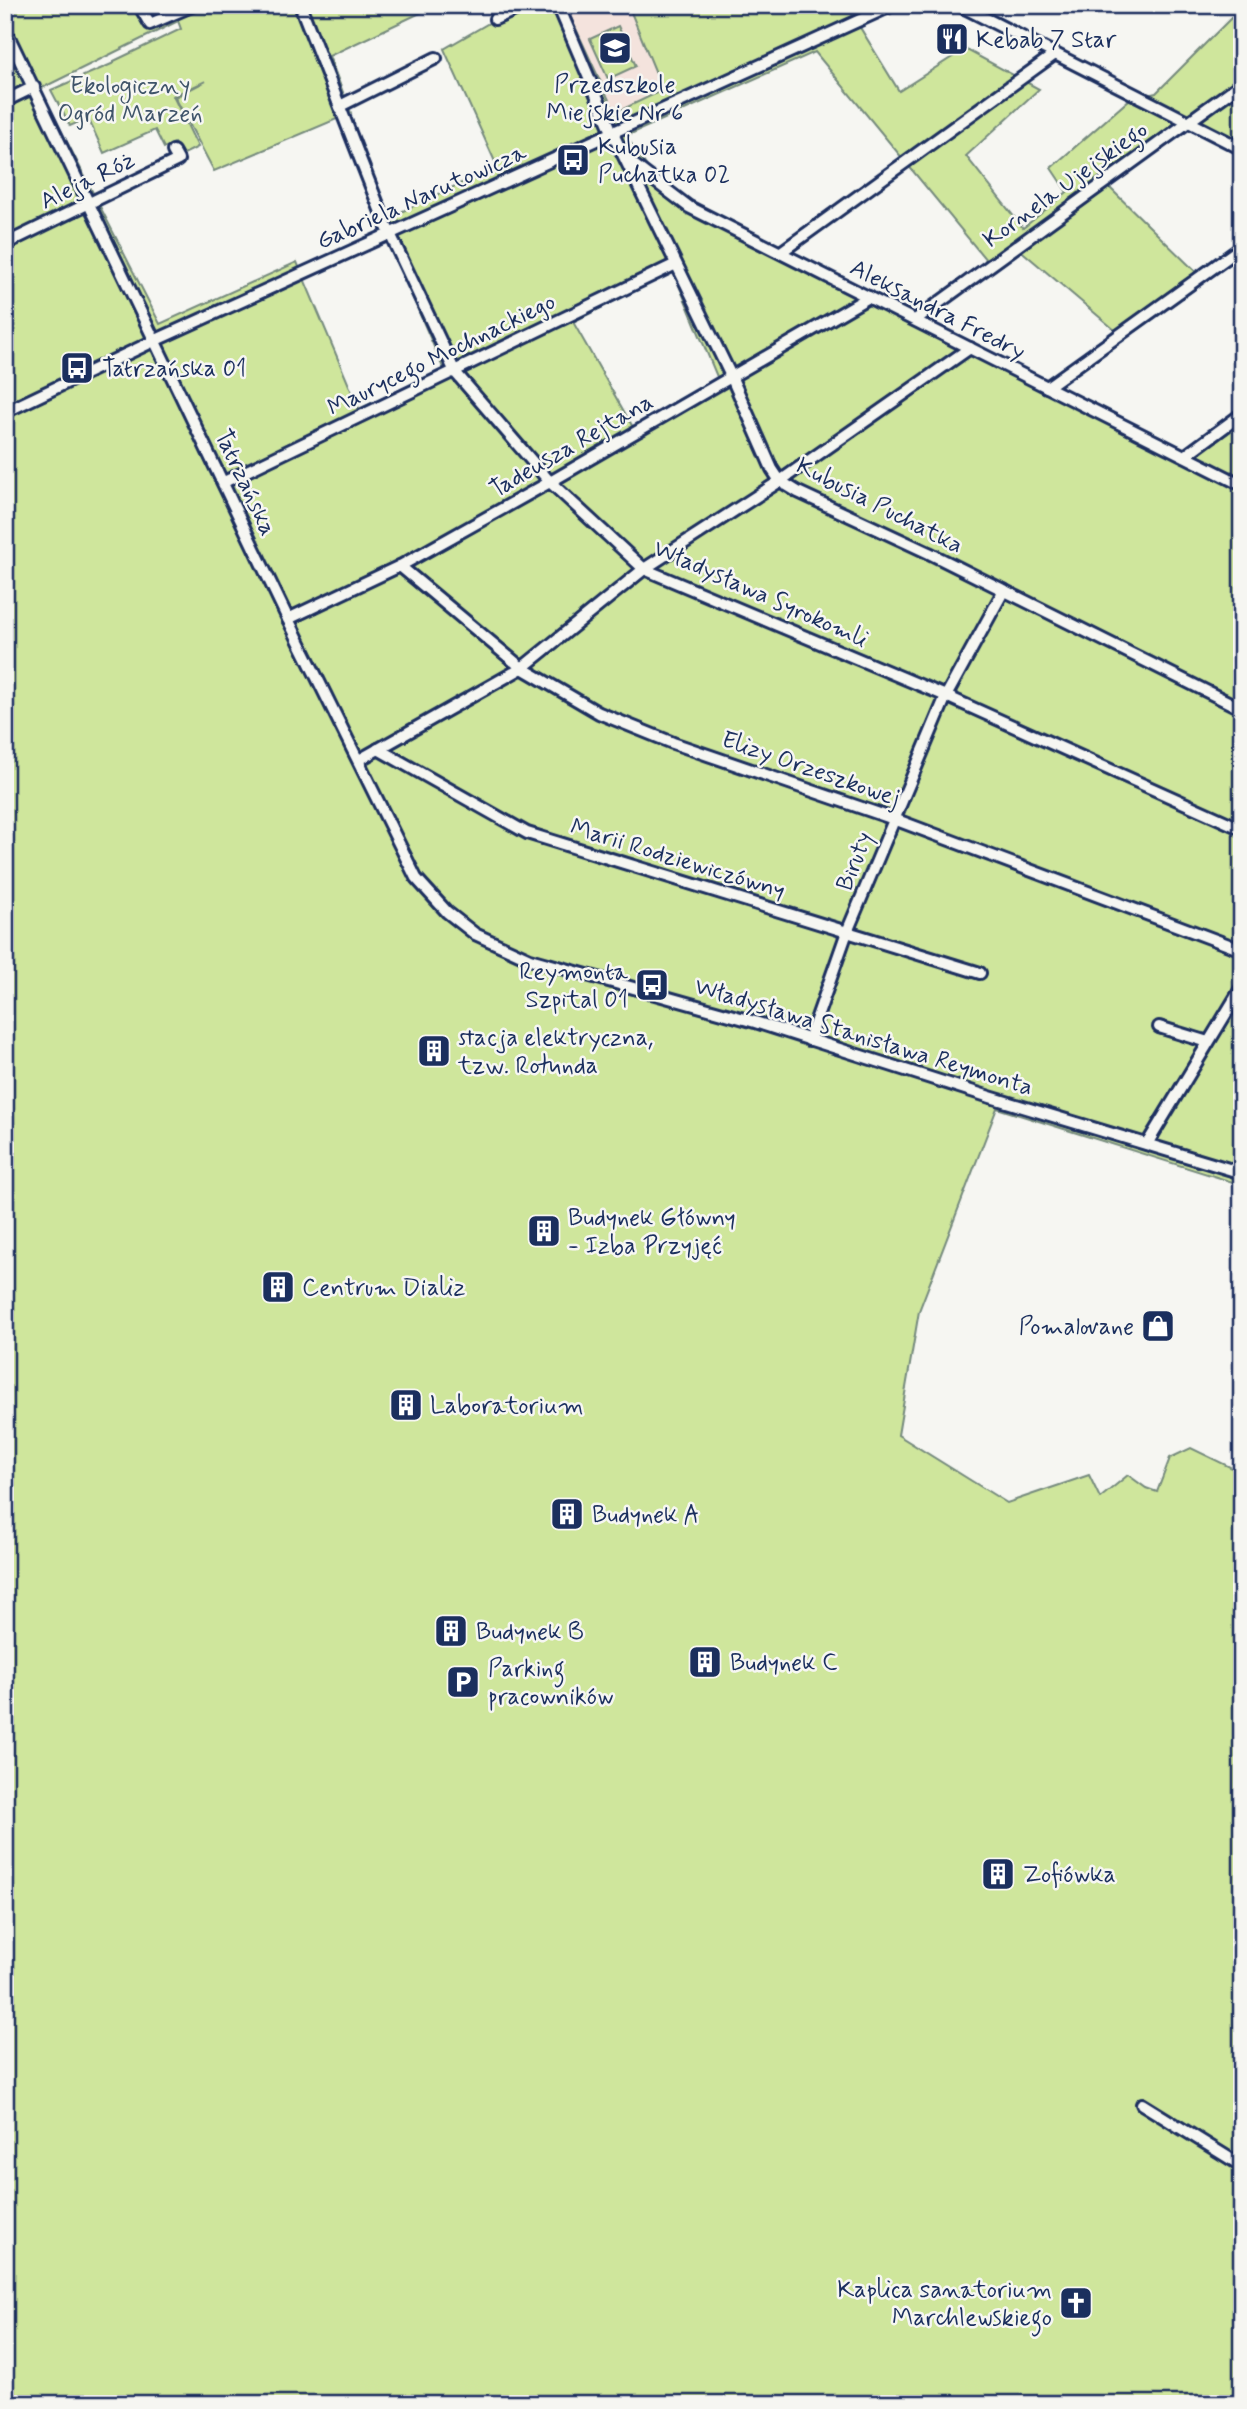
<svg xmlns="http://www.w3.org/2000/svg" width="1247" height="2409" font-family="Mynerve,sans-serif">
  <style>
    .built { fill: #f4e3dd }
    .green { fill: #cfe69c; stroke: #758a7d; stroke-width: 2; fill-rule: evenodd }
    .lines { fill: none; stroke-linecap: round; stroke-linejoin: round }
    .minor-casing { stroke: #1b2f5e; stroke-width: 16 }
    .minor { stroke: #f6f6f2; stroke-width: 10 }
    .labels { text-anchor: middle; stroke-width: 5; stroke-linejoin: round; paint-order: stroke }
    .poi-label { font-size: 24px; fill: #1b2f5e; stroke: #f6f6f2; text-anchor: start }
    .park-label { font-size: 24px; fill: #3f546a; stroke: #f6f6f2 }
    .street-label { font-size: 24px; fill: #1b2f5e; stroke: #f6f6f2 }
  </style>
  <rect width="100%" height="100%" fill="#f6f6f2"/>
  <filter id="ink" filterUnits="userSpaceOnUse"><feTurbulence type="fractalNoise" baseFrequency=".0143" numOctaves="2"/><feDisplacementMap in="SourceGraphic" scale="14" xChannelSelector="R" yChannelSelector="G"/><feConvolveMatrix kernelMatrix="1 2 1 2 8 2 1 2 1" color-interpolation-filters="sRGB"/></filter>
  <g filter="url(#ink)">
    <polygon class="built" points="565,5 628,5 663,91 614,113"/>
    <g class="green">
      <path d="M5,5H437L329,56L351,113L214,171L175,97L206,81L173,96L198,147L180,156L174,143L164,148L155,130L104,153L88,118L70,126L51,90L114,63V61L181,29L178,21L40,89L160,324L297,262L359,409L444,370L380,222L497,166L444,49L520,5H565L615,113L663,90L628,5H860L850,11L899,91L965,49L1039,89L966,156L1023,228L1067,192L1051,168L1130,99L1156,93L1242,7V156L1187,127L1107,185L1196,272L1116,331L1012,243L986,260L815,52L626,136L652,174L692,203L1184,449L1242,407V1185L997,1108L919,1311L898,1435L1007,1503L1089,1475L1100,1498L1128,1475L1146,1488L1157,1492L1170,1458L1191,1448L1238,1471L1242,1463V2404H5ZM673,271L718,379L634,429L573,322Z"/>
      <polygon points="618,26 636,66 608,79 590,39"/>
    </g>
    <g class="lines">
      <defs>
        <g id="minor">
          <polyline points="139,5 150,24 194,5"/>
          <polyline points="300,5 386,225 455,372 550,482 644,569 946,696 1242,829"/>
          <polyline points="558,5 612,132 731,376 772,469 780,481 798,492 929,553 1242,709"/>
          <polyline points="959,5 1242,149"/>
          <polyline points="495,19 526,5"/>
          <polyline points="5,29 288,619 416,878 447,912 475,934 530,959 755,1022 990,1097 1242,1173"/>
          <polyline points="5,101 34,87"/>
          <polyline points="340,106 436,58"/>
          <polyline points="626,159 689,207 1242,485"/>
          <polyline points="5,244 178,160 173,151"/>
          <polyline points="781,252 1055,54"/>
          <polyline points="915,320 1242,83"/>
          <polyline points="1047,387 1242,247"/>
          <polyline points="5,412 156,340 893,5"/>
          <polyline points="1185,456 1242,414"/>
          <polyline points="224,482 676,264"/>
          <polyline points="400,566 522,668 599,713 673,743 894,819 1242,950"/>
          <polyline points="288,619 400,566 550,482 869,297"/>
          <polyline points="378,749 527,833 980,973"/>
          <polyline points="359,760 522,668 644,569 780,481 970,348"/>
          <polyline points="1159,1027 1208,1042"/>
          <polyline points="809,1040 847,932 946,696 1004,590"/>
          <polyline points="1147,1144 1242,987"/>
          <polyline points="1142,2104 1242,2166"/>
        </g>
      </defs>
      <use href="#minor" class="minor-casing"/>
      <use href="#minor" class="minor"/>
    </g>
  </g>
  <defs>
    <symbol id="restaurant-square" viewBox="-11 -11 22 22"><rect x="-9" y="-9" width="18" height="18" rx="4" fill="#1b2f5e" stroke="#f6f6f2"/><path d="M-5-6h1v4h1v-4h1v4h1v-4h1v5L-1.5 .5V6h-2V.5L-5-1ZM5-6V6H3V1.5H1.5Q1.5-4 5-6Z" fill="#fff"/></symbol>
    <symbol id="school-square" viewBox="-11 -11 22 22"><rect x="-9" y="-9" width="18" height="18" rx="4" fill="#1b2f5e" stroke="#f6f6f2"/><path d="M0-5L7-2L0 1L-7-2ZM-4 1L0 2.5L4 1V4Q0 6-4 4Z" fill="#fff"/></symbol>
    <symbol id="bus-square" viewBox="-11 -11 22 22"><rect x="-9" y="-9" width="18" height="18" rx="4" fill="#1b2f5e" stroke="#f6f6f2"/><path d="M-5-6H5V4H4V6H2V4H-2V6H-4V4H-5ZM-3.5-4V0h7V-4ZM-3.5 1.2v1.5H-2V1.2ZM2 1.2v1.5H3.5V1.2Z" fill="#fff"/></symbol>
    <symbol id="building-square" viewBox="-11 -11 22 22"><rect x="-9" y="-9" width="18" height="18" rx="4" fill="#1b2f5e" stroke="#f6f6f2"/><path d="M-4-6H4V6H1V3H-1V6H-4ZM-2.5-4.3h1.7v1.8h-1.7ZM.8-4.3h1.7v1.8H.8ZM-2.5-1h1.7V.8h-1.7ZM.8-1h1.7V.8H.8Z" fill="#fff"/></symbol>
    <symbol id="shop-square" viewBox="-11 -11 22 22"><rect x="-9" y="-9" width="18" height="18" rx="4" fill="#1b2f5e" stroke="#f6f6f2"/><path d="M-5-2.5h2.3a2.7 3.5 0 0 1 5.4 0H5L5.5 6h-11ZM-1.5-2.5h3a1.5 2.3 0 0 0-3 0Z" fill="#fff"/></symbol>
    <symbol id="parking-square" viewBox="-11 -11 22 22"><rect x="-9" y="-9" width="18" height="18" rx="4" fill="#1b2f5e" stroke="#f6f6f2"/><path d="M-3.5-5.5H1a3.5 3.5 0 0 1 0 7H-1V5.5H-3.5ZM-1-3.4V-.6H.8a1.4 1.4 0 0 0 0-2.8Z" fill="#fff"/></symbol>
    <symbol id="church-square" viewBox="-11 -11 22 22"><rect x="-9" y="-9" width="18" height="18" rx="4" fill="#1b2f5e" stroke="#f6f6f2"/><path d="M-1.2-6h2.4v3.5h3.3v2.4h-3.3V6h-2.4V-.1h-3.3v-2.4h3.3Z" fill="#fff"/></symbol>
  </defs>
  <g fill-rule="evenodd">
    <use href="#restaurant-square" x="933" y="20" width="38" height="38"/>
    <use href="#school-square" x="596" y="29" width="38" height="38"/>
    <use href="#bus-square" x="554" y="141" width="38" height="38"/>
    <use href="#bus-square" x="58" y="349" width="38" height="38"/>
    <use href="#bus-square" x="633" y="966" width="38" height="38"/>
    <use href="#building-square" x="415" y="1032" width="38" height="38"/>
    <use href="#building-square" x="525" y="1212" width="38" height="38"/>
    <use href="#building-square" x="259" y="1268" width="38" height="38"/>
    <use href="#shop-square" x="1139" y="1307" width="38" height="38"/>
    <use href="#building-square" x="387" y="1386" width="38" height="38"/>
    <use href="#building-square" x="548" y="1495" width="38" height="38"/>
    <use href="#building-square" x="432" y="1612" width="38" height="38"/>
    <use href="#building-square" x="686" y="1643" width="38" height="38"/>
    <use href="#parking-square" x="444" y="1663" width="38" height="38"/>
    <use href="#building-square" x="979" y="1855" width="38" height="38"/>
    <use href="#church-square" x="1057" y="2284" width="38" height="38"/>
  </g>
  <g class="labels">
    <g class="poi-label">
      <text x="976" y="47">Kebab 7 Star</text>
      <text x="615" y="92" text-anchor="middle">Przedszkole<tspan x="615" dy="28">Miejskie Nr 6</tspan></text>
      <text x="598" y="154">Kubusia<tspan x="598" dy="28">Puchatka 02</tspan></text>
      <text x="102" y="376">Tatrzańska 01</text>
      <text x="628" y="979" text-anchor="end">Reymonta<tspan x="628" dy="28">Szpital 01</tspan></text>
      <text x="458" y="1045">stacja elektryczna,<tspan x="458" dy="28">tzw. Rotunda</tspan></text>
      <text x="568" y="1225">Budynek Główny<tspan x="568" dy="28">- Izba Przyjęć</tspan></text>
      <text x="302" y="1295">Centrum Dializ</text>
      <text x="1134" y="1334" text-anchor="end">Pomalovane</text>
      <text x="430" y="1413">Laboratorium</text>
      <text x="592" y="1522">Budynek A</text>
      <text x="476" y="1639">Budynek B</text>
      <text x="730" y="1670">Budynek C</text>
      <text x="488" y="1676">Parking<tspan x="488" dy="28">pracowników</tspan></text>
      <text x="1023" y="1882">Zofiówka</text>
      <text x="1052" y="2297" text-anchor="end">Kaplica sanatorium<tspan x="1052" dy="28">Marchlewskiego</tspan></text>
    </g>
    <g class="park-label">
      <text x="130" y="93">Ekologiczny<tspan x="130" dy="28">Ogród Marzeń</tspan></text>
    </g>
    <g class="street-label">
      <text transform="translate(87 180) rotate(-26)" y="8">Aleja Róż</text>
      <text transform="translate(1065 184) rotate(-36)" y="8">Kornela Ujejskiego</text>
      <text transform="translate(421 196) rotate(-24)" y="8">Gabriela Narutowicza</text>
      <text transform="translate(938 309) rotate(27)" y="8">Aleksandra Fredry</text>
      <text transform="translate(441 354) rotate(-26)" y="8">Maurycego Mochnackiego</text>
      <text transform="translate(571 445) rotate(-30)" y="8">Tadeusza Rejtana</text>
      <text transform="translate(246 482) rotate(65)" y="8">Tatrzańska</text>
      <text transform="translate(880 505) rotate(27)" y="8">Kubusia Puchatka</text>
      <text transform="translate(761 593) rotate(24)" y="8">Władysława Syrokomli</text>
      <text transform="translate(811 768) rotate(19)" y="8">Elizy Orzeszkowej</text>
      <text transform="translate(678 858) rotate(17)" y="8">Marii Rodziewiczówny</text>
      <text transform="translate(854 861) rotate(-68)" y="8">Biruty</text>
      <text transform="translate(864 1036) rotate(17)" y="8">Władysława Stanisława Reymonta</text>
    </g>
  </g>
  <rect width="1247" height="2409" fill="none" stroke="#f6f6f2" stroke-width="28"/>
  <rect x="14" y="14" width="1219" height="2381" fill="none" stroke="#1b2f5e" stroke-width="2.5" filter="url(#ink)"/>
</svg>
